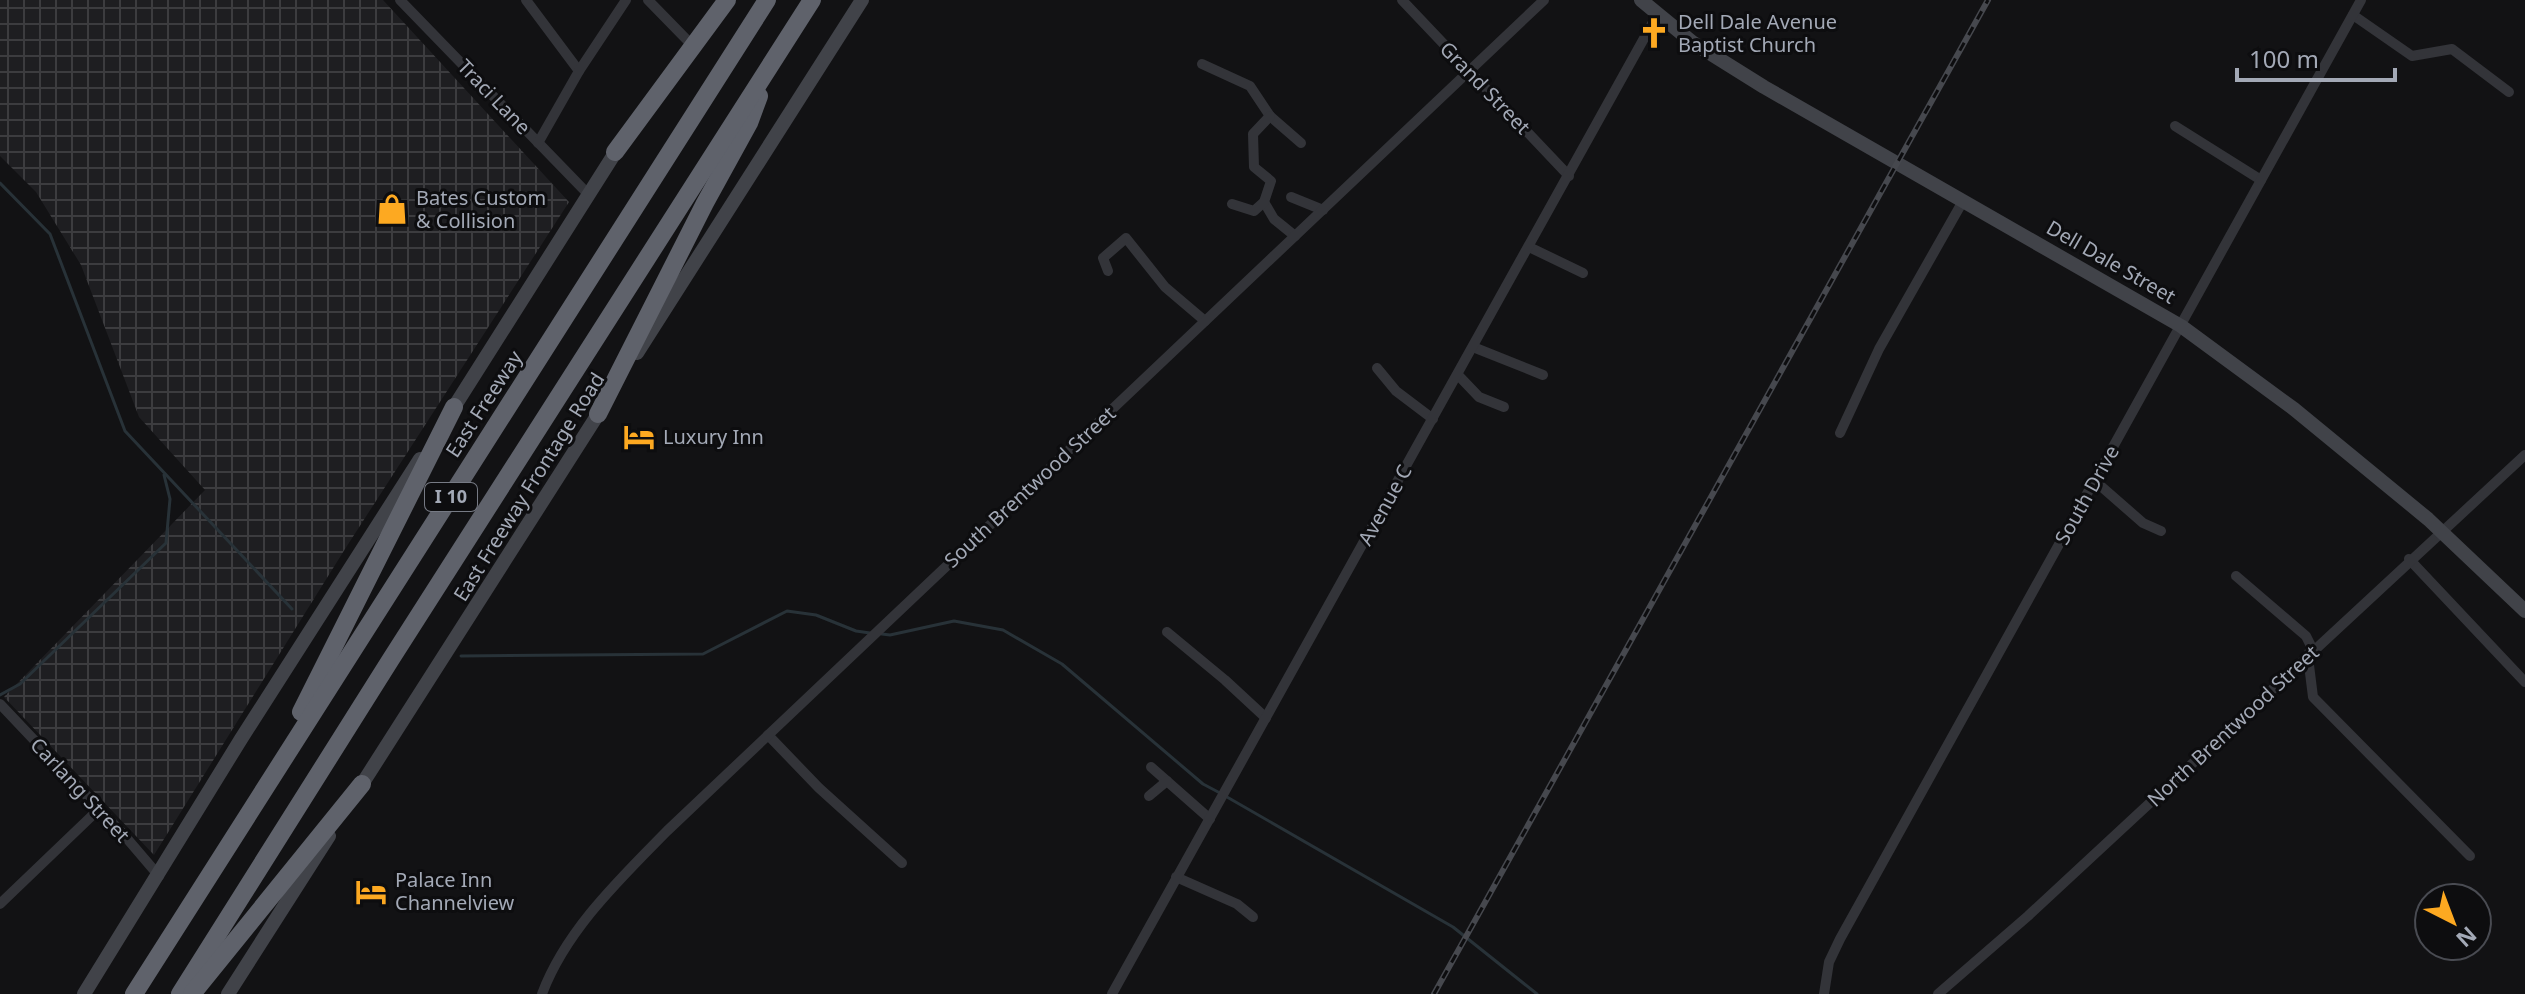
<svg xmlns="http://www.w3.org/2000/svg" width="2525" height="994" font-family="'Noto Sans',sans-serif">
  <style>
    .industrial { fill: url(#industrial-grid) }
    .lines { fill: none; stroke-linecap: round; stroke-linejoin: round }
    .stream { stroke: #283238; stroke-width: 3 }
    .minor { stroke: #333439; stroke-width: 10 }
    .secondary { stroke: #414349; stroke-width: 14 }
    .motorway { stroke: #5f626b; stroke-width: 18 }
    .rail-casing { stroke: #46484e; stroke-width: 6 }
    .rail { stroke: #0d0d0f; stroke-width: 3; stroke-dasharray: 9; stroke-linecap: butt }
    .labels { text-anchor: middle; stroke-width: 6; stroke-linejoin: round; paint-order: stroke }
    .shield { fill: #0d0d0f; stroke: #767a84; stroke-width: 2 }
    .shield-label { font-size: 18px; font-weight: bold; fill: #a3a9b6 }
    .poi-label { font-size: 20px; fill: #a3a9b6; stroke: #0d0d0f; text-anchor: start }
    .street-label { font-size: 20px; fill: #a3a9b6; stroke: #0d0d0f }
  </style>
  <defs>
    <pattern id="industrial-grid" width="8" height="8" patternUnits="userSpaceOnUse" patternTransform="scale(2)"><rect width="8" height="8" fill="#1e1e21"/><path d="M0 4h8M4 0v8" fill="none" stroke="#3c3c3f"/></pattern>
  </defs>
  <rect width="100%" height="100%" fill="#121214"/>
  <polygon class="industrial" points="0,0 383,0 569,202 345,549 154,855 4,697 205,490 139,417 81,265 36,192 0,156"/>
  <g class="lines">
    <g class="stream">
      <polyline points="0,183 50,234 125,431 292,609"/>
      <polyline points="882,634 890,635 954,621 1003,630 1062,664 1203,784 1220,793"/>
      <polyline points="461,656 703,654 787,611 816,615 856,631 870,633"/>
      <polyline points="0,695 20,684 166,543 170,499 164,475"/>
      <polyline points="1227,797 1453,927 1537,994"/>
    </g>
    <g class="minor">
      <polyline points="400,0 588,194"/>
      <polyline points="526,0 579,71"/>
      <polyline points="648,0 689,42"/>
      <polyline points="1402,0 1569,176"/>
      <polyline points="2353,15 2412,56 2452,49 2509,92"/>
      <polyline points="1202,64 1250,86 1270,116 1301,143"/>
      <polyline points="2175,126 2261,180"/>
      <polyline points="538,143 579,71 626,0"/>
      <polyline points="1291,197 1323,210"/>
      <polyline points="1264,202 1274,219 1295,236"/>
      <polyline points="1232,204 1254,211 1264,202 1271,181 1254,167 1253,134 1270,116"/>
      <polyline points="1529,247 1583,273"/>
      <polyline points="1108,271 1103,258 1126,238 1165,287 1205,321"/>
      <polyline points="1473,347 1543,375"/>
      <polyline points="1377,368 1396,391 1433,419"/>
      <polyline points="1458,375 1479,397 1504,407"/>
      <polyline points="1840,433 1879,349 1963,201"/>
      <polyline points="2095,481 2143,523 2161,531"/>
      <polyline points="2409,559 2525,682"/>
      <polyline points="2236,576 2306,636 2311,646 2308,657 2313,697 2470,856"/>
      <polyline points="1167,632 1225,680 1266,718"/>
      <polyline points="0,704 124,835 159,876"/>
      <polyline points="768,735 819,788 902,863"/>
      <polyline points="1151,767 1210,819"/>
      <polyline points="1149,796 1167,781"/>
      <polyline points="1176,877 1237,904 1253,917"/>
      <polyline points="0,904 99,809"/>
      <path d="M542,994C566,930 620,879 667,831L1544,0"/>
      <polyline points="1112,994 1657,15"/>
      <polyline points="1824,994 1829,962 1840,939 2361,0"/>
      <polyline points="1938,994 2028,916 2525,455"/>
    </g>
    <g class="secondary">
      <polyline points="1641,0 1692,42 1764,87 2181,326 2294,409 2428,519 2525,611"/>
      <polyline points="637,353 862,0"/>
      <polyline points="449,415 620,145"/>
      <polyline points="357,792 602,408"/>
      <polyline points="84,994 241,739 420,459"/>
      <polyline points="228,994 329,836"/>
    </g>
    <g class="motorway">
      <polyline points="615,152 727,0"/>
      <polyline points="598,414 705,203 749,123 759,96"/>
      <polyline points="301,712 454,407"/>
      <polyline points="134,994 767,0"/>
      <polyline points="180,994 391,659 812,0"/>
      <polyline points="192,994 362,784"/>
    </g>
    <defs>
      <polyline id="rail" points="1434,994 1988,0"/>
    </defs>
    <use href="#rail" class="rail-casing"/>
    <use href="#rail" class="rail"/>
  </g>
  <defs>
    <symbol id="church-bare" viewBox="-9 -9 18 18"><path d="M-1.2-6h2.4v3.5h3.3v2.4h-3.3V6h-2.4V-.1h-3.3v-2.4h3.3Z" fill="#fda921" stroke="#0d0d0f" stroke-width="2.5" paint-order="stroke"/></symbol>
    <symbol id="shop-bare" viewBox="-9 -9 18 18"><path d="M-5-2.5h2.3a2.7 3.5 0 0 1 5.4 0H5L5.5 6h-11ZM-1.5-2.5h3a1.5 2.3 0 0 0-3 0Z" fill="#fda921" stroke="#0d0d0f" stroke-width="2.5" paint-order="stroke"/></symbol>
    <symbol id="hotel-bare" viewBox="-9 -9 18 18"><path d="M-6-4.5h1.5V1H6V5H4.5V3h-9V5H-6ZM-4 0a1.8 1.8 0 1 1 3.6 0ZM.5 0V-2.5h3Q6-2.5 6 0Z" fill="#fda921" stroke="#0d0d0f" stroke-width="2.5" paint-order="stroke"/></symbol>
  </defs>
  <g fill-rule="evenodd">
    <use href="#church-bare" x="1632" y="11" width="44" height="44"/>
    <use href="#shop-bare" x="370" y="187" width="44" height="44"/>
    <use href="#hotel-bare" x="617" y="415" width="44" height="44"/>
    <use href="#hotel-bare" x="349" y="870" width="44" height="44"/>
  </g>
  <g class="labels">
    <rect class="shield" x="425" y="483" width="52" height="28" rx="6"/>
    <g class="shield-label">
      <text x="451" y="503">I 10</text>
    </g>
    <g class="poi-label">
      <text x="1678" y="29">Dell Dale Avenue<tspan x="1678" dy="23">Baptist Church</tspan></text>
      <text x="416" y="205">Bates Custom<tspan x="416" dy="23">&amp; Collision</tspan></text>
      <text x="663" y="444">Luxury Inn</text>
      <text x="395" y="887">Palace Inn<tspan x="395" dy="23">Channelview</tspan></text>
    </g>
    <g class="street-label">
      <text transform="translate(1485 88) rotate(46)" y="7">Grand Street</text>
      <text transform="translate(494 97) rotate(46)" y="7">Traci Lane</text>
      <text transform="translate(2111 262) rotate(30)" y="7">Dell Dale Street</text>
      <text transform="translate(484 404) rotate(-57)" y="7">East Freeway</text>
      <text transform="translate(529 487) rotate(-58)" y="7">East Freeway Frontage Road</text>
      <text transform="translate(1030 487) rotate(-43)" y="7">South Brentwood Street</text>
      <text transform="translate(2087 495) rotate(-61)" y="7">South Drive</text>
      <text transform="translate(1385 505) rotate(-61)" y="7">Avenue C</text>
      <text transform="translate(2233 726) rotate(-43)" y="7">North Brentwood Street</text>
      <text transform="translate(80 790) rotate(47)" y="7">Carlang Street</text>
    </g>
  </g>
  <g transform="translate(2453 922) rotate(138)"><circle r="38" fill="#0d0d0f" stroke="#494b52" stroke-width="2"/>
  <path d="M0-6L14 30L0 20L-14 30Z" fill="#fda921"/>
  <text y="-12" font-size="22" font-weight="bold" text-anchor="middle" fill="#a3a9b6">N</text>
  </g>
  <path d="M2237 68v12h158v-12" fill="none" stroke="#a3a9b6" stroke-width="4"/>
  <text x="2249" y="68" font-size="24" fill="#a3a9b6" stroke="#0d0d0f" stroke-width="6" paint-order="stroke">100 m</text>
</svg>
